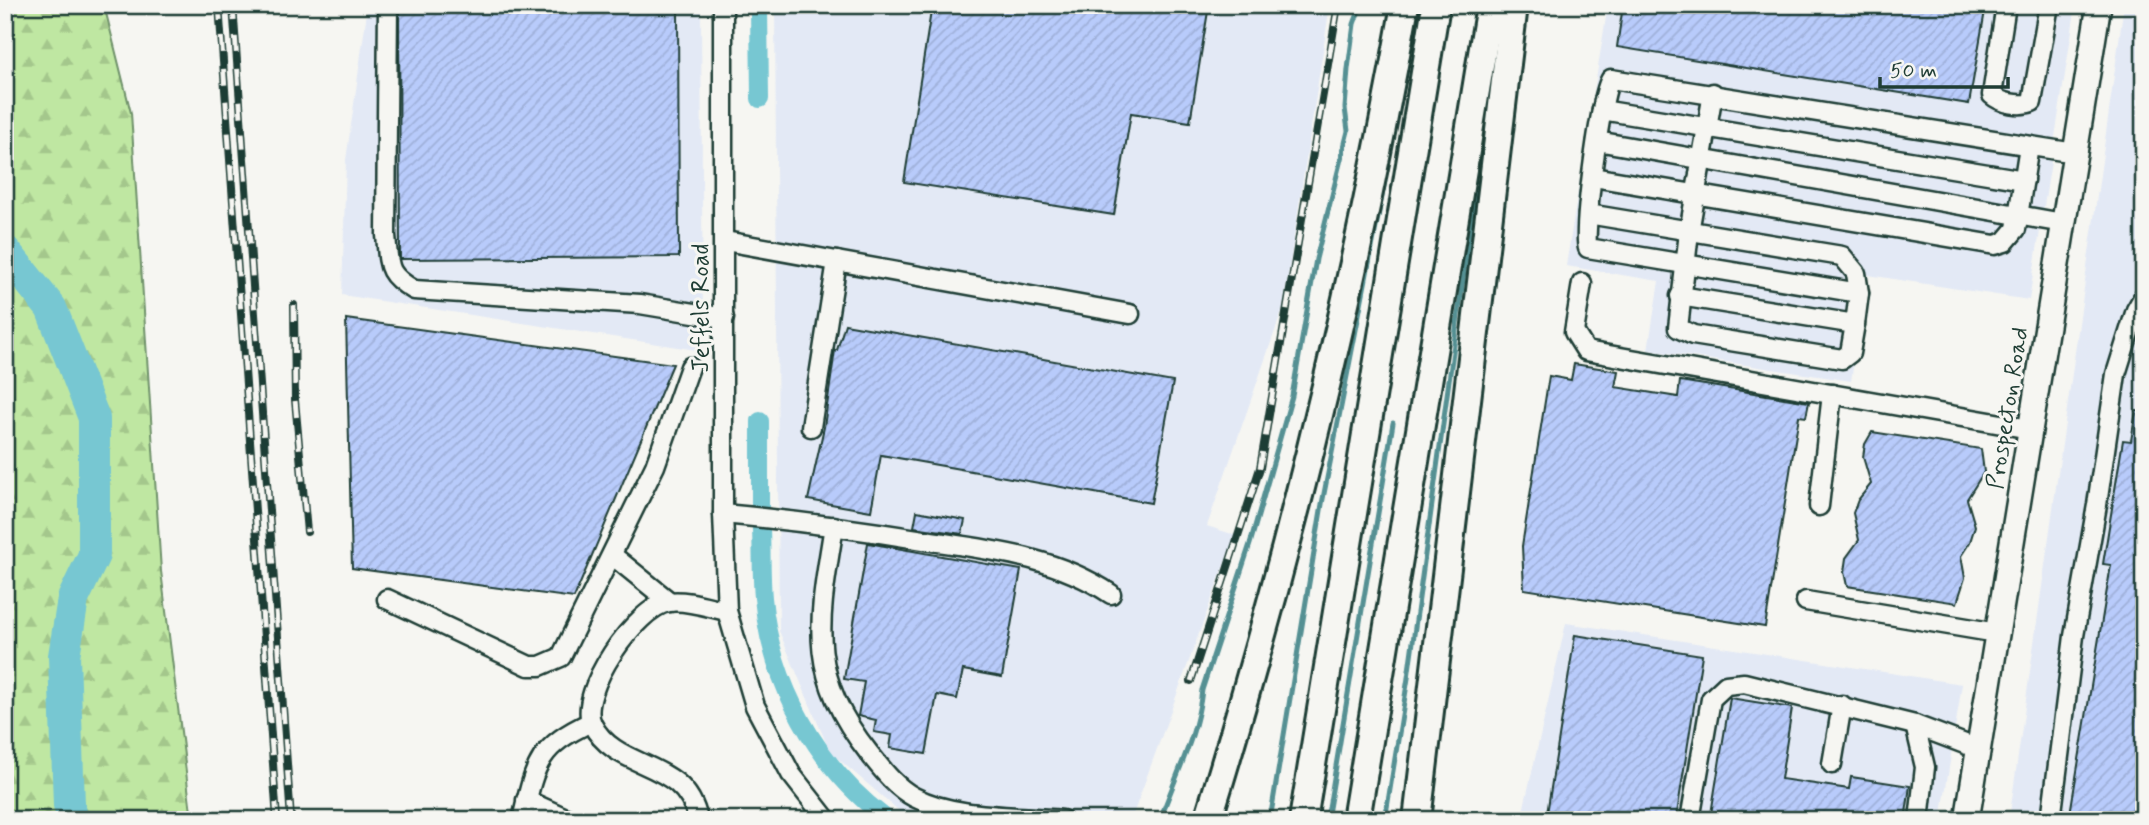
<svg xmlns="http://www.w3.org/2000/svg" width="2149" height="825" font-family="Mynerve,sans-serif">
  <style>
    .built { fill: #e3e9f5 }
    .forest { fill: url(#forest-firs); stroke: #6f926b; stroke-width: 2 }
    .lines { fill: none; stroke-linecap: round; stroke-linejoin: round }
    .stream { stroke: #549093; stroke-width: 5 }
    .canal { stroke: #77c7d2; stroke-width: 18 }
    .river { stroke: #77c7d2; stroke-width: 32 }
    .building { fill: url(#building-hatch); stroke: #1f3d34; stroke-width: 2 }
    .minor-casing { stroke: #1f3d34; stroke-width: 23 }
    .major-casing { stroke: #1f3d34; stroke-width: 28 }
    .highway-casing { stroke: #1f3d34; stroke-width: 32 }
    .minor { stroke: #f6f6f2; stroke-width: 18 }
    .major { stroke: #f6f6f2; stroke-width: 23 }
    .highway { stroke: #f6f6f2; stroke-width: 26 }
    .rail-casing { stroke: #1f3d34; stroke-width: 8 }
    .rail { stroke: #f6f6f2; stroke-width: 5; stroke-dasharray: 16; stroke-linecap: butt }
    .labels { text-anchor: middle; stroke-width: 6; stroke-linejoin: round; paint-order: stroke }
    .street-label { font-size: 24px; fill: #1f3d34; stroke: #f6f6f2 }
  </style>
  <defs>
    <pattern id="forest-firs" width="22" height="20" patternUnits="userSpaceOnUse" patternTransform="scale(1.75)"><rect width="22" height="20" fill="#bfe7a2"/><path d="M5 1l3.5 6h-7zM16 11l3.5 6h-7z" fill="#a4c78c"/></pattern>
    <pattern id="building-hatch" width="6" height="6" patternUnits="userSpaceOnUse" patternTransform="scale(1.75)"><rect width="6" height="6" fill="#b8cbfb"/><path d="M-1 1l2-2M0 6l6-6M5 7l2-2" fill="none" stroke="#9eafd8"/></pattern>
  </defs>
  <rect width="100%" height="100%" fill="#f6f6f2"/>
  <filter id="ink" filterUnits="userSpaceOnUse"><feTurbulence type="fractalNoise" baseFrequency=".0143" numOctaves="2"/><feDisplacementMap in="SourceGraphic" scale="14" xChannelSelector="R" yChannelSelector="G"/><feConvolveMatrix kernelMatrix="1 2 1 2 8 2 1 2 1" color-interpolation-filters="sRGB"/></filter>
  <g filter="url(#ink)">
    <g class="built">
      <polygon points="368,5 701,5 703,351 342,295 346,160"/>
      <polygon points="775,5 1330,5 1283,308 1207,526 1235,535 1131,820 910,820 830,752 779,631"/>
      <polygon points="1608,5 2076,5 2029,300 1868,275 1851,381 1648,350 1659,281 1566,266"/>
      <polygon points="2124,5 2144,5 2144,820 2009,820"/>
      <polygon points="1566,623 1962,684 1941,820 1521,820"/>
    </g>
    <polygon class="forest" points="5,5 104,5 131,113 161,571 192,820 5,820"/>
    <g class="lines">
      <g class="stream">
        <path d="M1160,820C1175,776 1197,737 1202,690L1250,544L1292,396L1316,259L1348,131L1345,108L1348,69L1354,24L1361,5"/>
        <polyline points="1270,820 1322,504 1385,181"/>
        <polyline points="1327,820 1393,423"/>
        <polyline points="1385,820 1408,678 1475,192"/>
      </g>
      <g class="canal">
        <polyline points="759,5 760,99"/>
        <polyline points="760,421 760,507"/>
        <path d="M761,529C762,552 761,575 763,598C771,684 817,766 884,817"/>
      </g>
      <polyline class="river" points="5,251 51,308 94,418 94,555 73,599 64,656 69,805 73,820"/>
    </g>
    <g class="building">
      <polygon points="399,5 678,5 679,257 400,259"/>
      <polygon points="932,5 1209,5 1190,122 1131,113 1114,215 904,182"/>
      <polygon points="1623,5 1986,5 1969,104 1617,47"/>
      <polygon points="346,319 673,364 574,598 352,568"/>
      <polygon points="845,324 1173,382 1151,503 881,455 871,511 808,500 824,427 835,350 837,350"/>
      <polygon points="1574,364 1618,371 1615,387 1678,397 1680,381 1809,402 1806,417 1799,416 1765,627 1524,589 1522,546 1549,376 1571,380"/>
      <polygon points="2136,411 2144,412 2144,820 2069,820 2111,565 2103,564 2123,440 2131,441"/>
      <polygon points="1872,432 1981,449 1984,472 1967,499 1975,526 1970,542 1961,556 1965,578 1957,603 1847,586 1844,572 1846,558 1859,540 1853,513 1858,500 1871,484 1863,457 1865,444"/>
      <polygon points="917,511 965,520 962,534 914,527"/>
      <polygon points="868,543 1021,570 1002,677 963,670 957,699 937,695 926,754 890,748 892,735 874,732 876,720 858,716 864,682 844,679"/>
      <polygon points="1575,635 1702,655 1676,820 1546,820"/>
      <polygon points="1730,698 1792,708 1781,779 1849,789 1851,777 1910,786 1905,820 1710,820"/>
    </g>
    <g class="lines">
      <defs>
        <g id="minor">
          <path d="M388,5L386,235C389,266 386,274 414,290L640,304L724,318"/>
          <polyline points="723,5 723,514 727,611 755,706 791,774 827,820"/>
          <path d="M2006,5L1992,95C2001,103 2020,107 2032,102L2049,5"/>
          <polyline points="1713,93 1689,232 1678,328 1693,335 1842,359 1850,353 1855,324"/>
          <polyline points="1602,110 2024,180"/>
          <polyline points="1597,141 2063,223"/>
          <polyline points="1593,177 1995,245 2005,242 2016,229 2029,146"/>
          <polyline points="1588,214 1842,256 1856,273 1859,293"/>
          <polyline points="725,241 1130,314"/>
          <polyline points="1582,283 1574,332 1586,351 2030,429"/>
          <path d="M1680,296L1855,324L1859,293L1588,248C1582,235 1601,90 1611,79L2075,153"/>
          <polyline points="811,427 837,261"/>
          <polyline points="1819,506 1832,394"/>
          <path d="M723,514C790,520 857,529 924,540C990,550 1054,556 1111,594"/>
          <path d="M834,526C819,620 805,672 869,753C882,769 895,787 914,797C956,819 1015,815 1062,820"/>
          <polyline points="612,555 670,602"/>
          <polyline points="387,599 529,666 540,666 561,657 655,466 690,367"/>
          <polyline points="1806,601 1997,633"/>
          <polyline points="1915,725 1925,767 1919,820"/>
          <polyline points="1832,764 1842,705"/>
          <polyline points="526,800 570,820"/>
          <path d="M522,820C535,765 537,747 591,722"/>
          <path d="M698,820C685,757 617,773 592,724C577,693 636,607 669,602C686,599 711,608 727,611"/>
          <polyline points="1690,820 1711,699 1726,685 1744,683 1915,725 1978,749"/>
          <polyline points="2051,820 2074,636 2097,505 2116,374 2136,310 2144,296"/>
        </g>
        <polyline id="major" points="1967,820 2099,5"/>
        <g id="highway">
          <path d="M1208,820C1290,553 1356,280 1405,5"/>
          <polyline points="1303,820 1436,5"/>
          <polyline points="1356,820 1490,5"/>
          <polyline points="1417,820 1514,5"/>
        </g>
      </defs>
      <use href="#minor" class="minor-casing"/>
      <use href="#major" class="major-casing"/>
      <use href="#highway" class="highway-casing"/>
      <use href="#minor" class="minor"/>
      <use href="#major" class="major"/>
      <use href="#highway" class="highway"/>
      <defs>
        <g id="rail">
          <polyline points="219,5 277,820"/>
          <polyline points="233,5 291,820"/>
          <polyline points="294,305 295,400 307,532"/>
          <polyline points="1191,681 1260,468 1338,5"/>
        </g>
      </defs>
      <use href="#rail" class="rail-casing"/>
      <use href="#rail" class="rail"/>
    </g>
  </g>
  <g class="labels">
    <g class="street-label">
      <text transform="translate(700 308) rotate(-90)" y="8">Jeffels Road</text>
      <text transform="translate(2007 408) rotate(-81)" y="8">Prospecton Road</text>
    </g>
  </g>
  <rect width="2149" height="825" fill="none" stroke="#f6f6f2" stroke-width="28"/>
  <rect x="14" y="14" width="2121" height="797" fill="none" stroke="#1f3d34" stroke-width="2.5" filter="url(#ink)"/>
  <path d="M1880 77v10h128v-10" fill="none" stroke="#1f3d34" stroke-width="3.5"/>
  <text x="1890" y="77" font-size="21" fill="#1f3d34" stroke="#f6f6f2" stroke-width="5" paint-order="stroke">50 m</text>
</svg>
